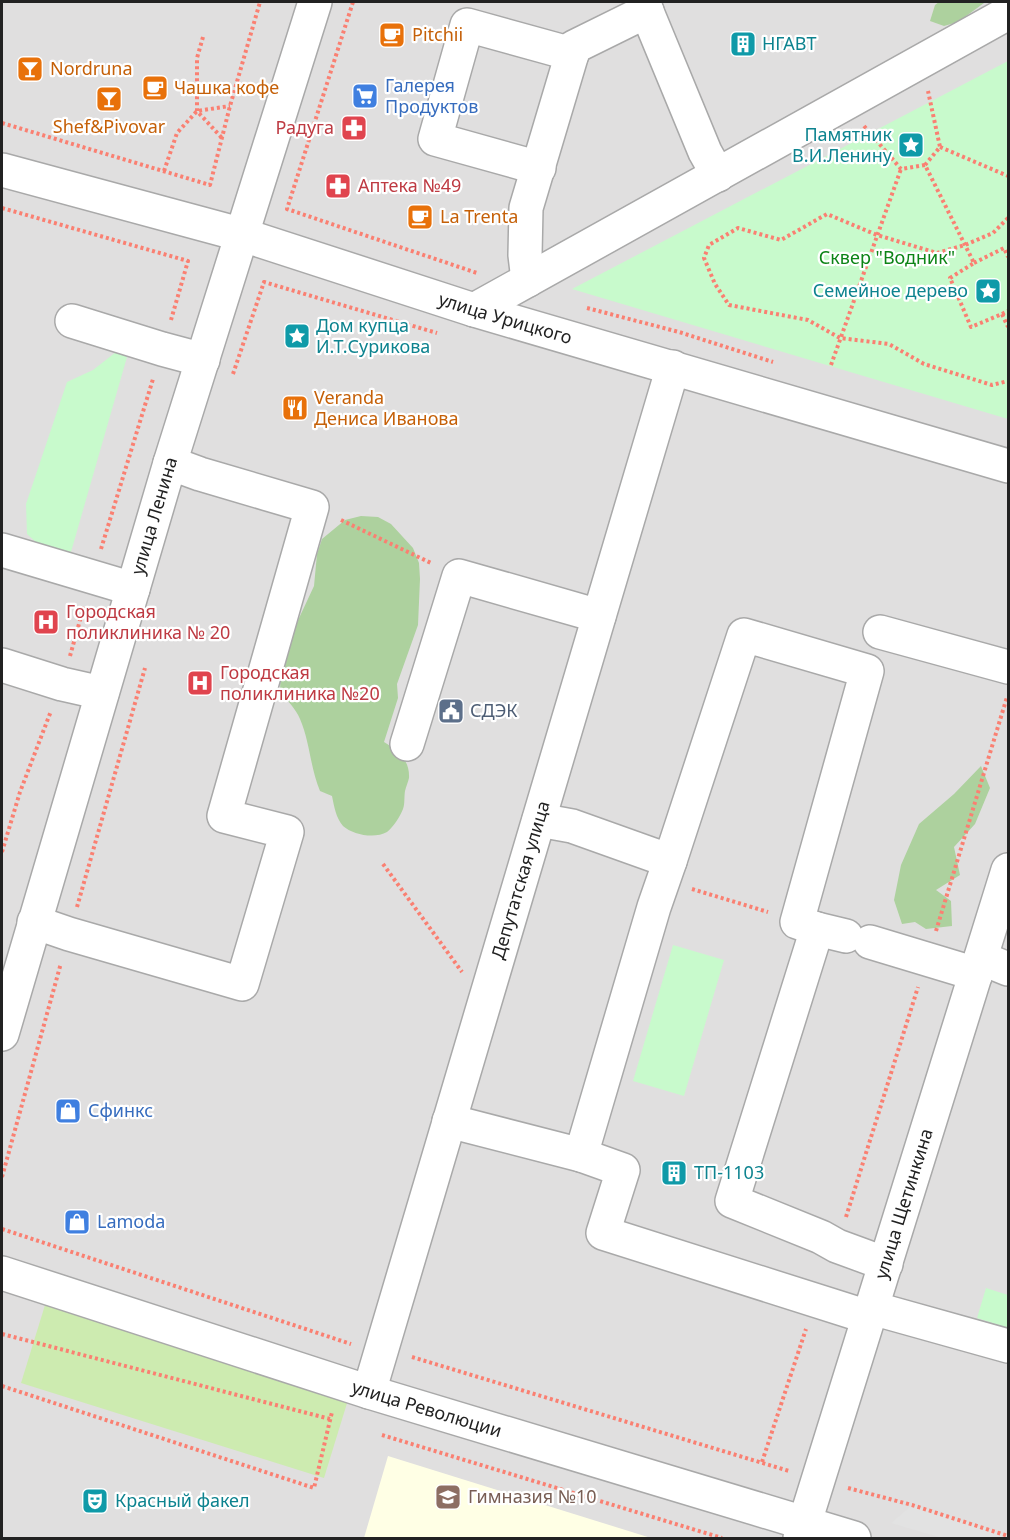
<svg xmlns="http://www.w3.org/2000/svg" width="1010" height="1540" font-family="'Noto Sans',sans-serif">
  <style>
    .residential { fill: #e0dfdf }
    .education { fill: #ffffe5 }
    .grass { fill: #cdebb0 }
    .forest { fill: #add19e }
    .park { fill: #c8facc }
    .parking { fill: #e2e2e2 }
    .lines { fill: none; stroke-linecap: round; stroke-linejoin: round }
    .minor-casing { stroke: #a9a9a9; stroke-width: 36 }
    .path { stroke: #fa8072; stroke-width: 4; stroke-dasharray: 3 3; stroke-linecap: butt }
    .minor { stroke: #fff; stroke-width: 33 }
    .labels { text-anchor: middle; stroke-width: 4.5; stroke-linejoin: round; paint-order: stroke }
    .food-label { font-size: 18px; fill: #c56008; stroke: #fff; text-anchor: start }
    .culture-label { font-size: 18px; fill: #0d838f; stroke: #fff; text-anchor: start }
    .shop-label { font-size: 18px; fill: #366cbe; stroke: #fff; text-anchor: start }
    .health-label { font-size: 18px; fill: #be3a42; stroke: #fff; text-anchor: start }
    .park-label { font-size: 18px; fill: #0c8416; stroke: #fff }
    .street-label { font-size: 18px; fill: #222; stroke: #fff }
    .service-label { font-size: 18px; fill: #4e5e75; stroke: #fff; text-anchor: start }
    .education-label { font-size: 18px; fill: #785e54; stroke: #fff; text-anchor: start }
  </style>
  <rect width="100%" height="100%" fill="#f2efe9"/>
  <rect class="residential" x="2" y="2" width="1006" height="1536"/>
  <polygon class="education" points="388,1456 651,1538 364,1538"/>
  <polygon class="grass" points="45,1305 348,1400 324,1478 21,1383"/>
  <g class="forest">
    <polygon points="939,2 993,2 984,3 958,22 944,26 930,21 935,5"/>
    <path d="M361,516L378,517L391,524L413,548L419,563L420,579L418,625L397,684L398,698L384,742C398,751 410,760 409,778C408,782 406,787 405,791C404,797 405,804 403,809C400,817 393,827 387,832C375,839 353,835 343,826C336,818 334,806 332,796L320,791C310,767 310,742 300,719C296,709 287,700 280,692L281,661L286,646L314,586L317,554L322,539L345,520Z"/>
    <polygon points="981,766 990,788 975,824 954,847 960,875 936,890 951,901 952,926 926,929 915,922 902,924 894,900 901,865 919,824 954,794"/>
  </g>
  <g class="park">
    <polygon points="1008,61 1008,419 572,289"/>
    <polygon points="116,352 127,357 71,552 67,553 38,544 27,534 26,504 67,382 93,370"/>
    <polygon points="673,945 724,960 684,1096 633,1081"/>
    <polygon points="986,1288 1008,1295 1008,1328 977,1318"/>
  </g>
  <polygon class="parking" points="912,1505 1008,1536 1008,1538 942,1538 891,1523"/>
  <g class="lines">
    <defs>
      <g id="minor">
        <polyline points="643,2 705,152 718,175"/>
        <polyline points="539,168 435,139 467,25 572,54"/>
        <path id="s1" d="M2,170L243,235L474,310L1008,466"/>
        <polyline points="528,280 525,255 526,208 574,47 647,11"/>
        <polyline points="474,310 1008,13"/>
        <polyline points="72,321 162,349 203,360"/>
        <polyline points="2,550 133,589"/>
        <polyline points="880,632 1008,667"/>
        <polyline points="2,665 62,684 102,693"/>
        <polyline points="407,744 459,576 599,616"/>
        <polyline points="539,820 572,826 670,861 744,635 867,671 797,922 817,929 846,936"/>
        <polyline points="34,922 69,934 242,984 287,832 224,816 312,507 200,474 170,463"/>
        <polyline points="817,929 732,1201 821,1237 837,1246 886,1264"/>
        <polyline points="870,942 976,974"/>
        <polyline points="981,958 1008,969"/>
        <path id="s2" d="M2,1034L170,463L315,2"/>
        <polyline points="449,1121 581,1155 654,907 670,861"/>
        <polyline points="581,1155 623,1170 603,1233 868,1317"/>
        <path id="s3" d="M2,1273L369,1392L854,1538"/>
        <polyline points="872,1308 1008,1346"/>
        <path id="s4" d="M369,1392L673,367"/>
        <path id="s5" d="M800,1538L1008,870"/>
      </g>
    </defs>
    <use href="#minor" class="minor-casing"/>
    <g class="path">
      <polyline points="353,2 287,209 477,273"/>
      <polyline points="203,37 197,58 197,111 222,138"/>
      <polyline points="2,123 210,185 230,106 260,2"/>
      <polyline points="864,126 901,169 925,165 974,263 950,278 971,327 1002,314 1008,327"/>
      <polyline points="940,147 1008,176"/>
      <polyline points="925,165 940,147 928,91"/>
      <polyline points="164,171 177,133 197,111 230,106"/>
      <polyline points="2,208 188,261 171,320"/>
      <polyline points="1008,218 993,233 965,245 937,253 877,235 827,214 781,240 738,228 709,245 704,258 715,284 729,305 808,320 840,338 889,344 924,364 992,385 1008,381"/>
      <polyline points="974,263 1004,248 1008,257"/>
      <polyline points="587,308 679,332 773,362"/>
      <polyline points="1002,314 1008,311"/>
      <polyline points="831,365 901,169"/>
      <polyline points="233,374 264,282 437,333"/>
      <polyline points="341,520 431,563"/>
      <polyline points="101,549 153,379"/>
      <polyline points="70,656 84,606"/>
      <polyline points="2,852 20,792 51,711"/>
      <polyline points="383,864 462,972"/>
      <polyline points="692,889 768,912"/>
      <polyline points="77,907 145,668"/>
      <polyline points="936,931 1007,697"/>
      <polyline points="2,1177 61,963"/>
      <polyline points="846,1217 918,987"/>
      <polyline points="2,1229 351,1344"/>
      <polyline points="2,1334 330,1419"/>
      <polyline points="412,1357 789,1471"/>
      <polyline points="2,1386 314,1488 332,1412"/>
      <polyline points="382,1435 722,1538"/>
      <polyline points="762,1462 806,1329"/>
      <polyline points="848,1488 912,1505 1008,1536"/>
    </g>
    <use href="#minor" class="minor"/>
  </g>
  <defs>
    <symbol id="cafe-square" viewBox="-11 -11 22 22"><rect x="-9" y="-9" width="18" height="18" rx="4" fill="#e8710a" stroke="#fff"/><path d="M-5.5-4.5H6V0H3Q3 3.5 0 3.5H-2.5Q-5.5 3.5-5.5 0ZM3-3.2v2h1.7v-2ZM-6 4.5H4V6H-6Z" fill="#fff"/></symbol>
    <symbol id="building-square" viewBox="-11 -11 22 22"><rect x="-9" y="-9" width="18" height="18" rx="4" fill="#0f9aa8" stroke="#fff"/><path d="M-4-6H4V6H1V3H-1V6H-4ZM-2.5-4.3h1.7v1.8h-1.7ZM.8-4.3h1.7v1.8H.8ZM-2.5-1h1.7V.8h-1.7ZM.8-1h1.7V.8H.8Z" fill="#fff"/></symbol>
    <symbol id="bar-square" viewBox="-11 -11 22 22"><rect x="-9" y="-9" width="18" height="18" rx="4" fill="#e8710a" stroke="#fff"/><path d="M-6-5H6L.8 .8V4.5H3.5V6h-7V4.5H-.8V.8Z" fill="#fff"/></symbol>
    <symbol id="supermarket-square" viewBox="-11 -11 22 22"><rect x="-9" y="-9" width="18" height="18" rx="4" fill="#3f7fe0" stroke="#fff"/><path d="M-6-5.5h2.5l.6 2H6L4.5 2H-2.5L-4.4-4H-6ZM-1.5 3.2a1.3 1.3 0 1 0 .1 0ZM3 3.2a1.3 1.3 0 1 0 .1 0Z" fill="#fff"/></symbol>
    <symbol id="pharmacy-square" viewBox="-11 -11 22 22"><rect x="-9" y="-9" width="18" height="18" rx="4" fill="#e0444e" stroke="#fff"/><path d="M-2-6h4v4h4v4h-4v4h-4v-4h-4v-4h4Z" fill="#fff"/></symbol>
    <symbol id="sight-square" viewBox="-11 -11 22 22"><rect x="-9" y="-9" width="18" height="18" rx="4" fill="#0f9aa8" stroke="#fff"/><path d="M0-6L1.8-2.2L6-1.7L2.9 1.2L3.7 5.4L0 3.3L-3.7 5.4L-2.9 1.2L-6-1.7L-1.8-2.2Z" fill="#fff"/></symbol>
    <symbol id="restaurant-square" viewBox="-11 -11 22 22"><rect x="-9" y="-9" width="18" height="18" rx="4" fill="#e8710a" stroke="#fff"/><path d="M-5-6h1v4h1v-4h1v4h1v-4h1v5L-1.5 .5V6h-2V.5L-5-1ZM5-6V6H3V1.5H1.5Q1.5-4 5-6Z" fill="#fff"/></symbol>
    <symbol id="hospital-square" viewBox="-11 -11 22 22"><rect x="-9" y="-9" width="18" height="18" rx="4" fill="#e0444e" stroke="#fff"/><path d="M-5-5h3v3.5h4V-5h3V5h-3V1.5h-4V5h-3Z" fill="#fff"/></symbol>
    <symbol id="civic-square" viewBox="-11 -11 22 22"><rect x="-9" y="-9" width="18" height="18" rx="4" fill="#5c6f8a" stroke="#fff"/><path d="M-.6-6.5H3V-4.5H.6V-3L4-1V1h2V6H-6V1h2V-1L-.6-3ZM-1.2 2.5V6h2.4V2.5Z" fill="#fff"/></symbol>
    <symbol id="shop-square" viewBox="-11 -11 22 22"><rect x="-9" y="-9" width="18" height="18" rx="4" fill="#3f7fe0" stroke="#fff"/><path d="M-5-2.5h2.3a2.7 3.5 0 0 1 5.4 0H5L5.5 6h-11ZM-1.5-2.5h3a1.5 2.3 0 0 0-3 0Z" fill="#fff"/></symbol>
    <symbol id="school-square" viewBox="-11 -11 22 22"><rect x="-9" y="-9" width="18" height="18" rx="4" fill="#8d6e63" stroke="#fff"/><path d="M0-5L7-2L0 1L-7-2ZM-4 1L0 2.5L4 1V4Q0 6-4 4Z" fill="#fff"/></symbol>
    <symbol id="theatre-square" viewBox="-11 -11 22 22"><rect x="-9" y="-9" width="18" height="18" rx="4" fill="#0f9aa8" stroke="#fff"/><path d="M-5-5.5Q0-4 5-5.5V0Q5 5 0 6Q-5 5-5 0ZM-3.3-2.5H-1v1.5H-3.3ZM1-2.5H3.3v1.5H1ZM-2.8 1Q0 5.5 2.8 1Z" fill="#fff"/></symbol>
  </defs>
  <g fill-rule="evenodd">
    <use href="#cafe-square" x="377" y="20" width="30" height="30"/>
    <use href="#building-square" x="728" y="29" width="30" height="30"/>
    <use href="#bar-square" x="15" y="54" width="30" height="30"/>
    <use href="#cafe-square" x="140" y="73" width="30" height="30"/>
    <use href="#supermarket-square" x="350" y="81" width="30" height="30"/>
    <use href="#bar-square" x="94" y="84" width="30" height="30"/>
    <use href="#pharmacy-square" x="339" y="113" width="30" height="30"/>
    <use href="#sight-square" x="896" y="130" width="30" height="30"/>
    <use href="#pharmacy-square" x="323" y="171" width="30" height="30"/>
    <use href="#cafe-square" x="405" y="202" width="30" height="30"/>
    <use href="#sight-square" x="973" y="276" width="30" height="30"/>
    <use href="#sight-square" x="282" y="321" width="30" height="30"/>
    <use href="#restaurant-square" x="280" y="393" width="30" height="30"/>
    <use href="#hospital-square" x="31" y="607" width="30" height="30"/>
    <use href="#hospital-square" x="185" y="668" width="30" height="30"/>
    <use href="#civic-square" x="436" y="696" width="30" height="30"/>
    <use href="#shop-square" x="53" y="1096" width="30" height="30"/>
    <use href="#building-square" x="659" y="1158" width="30" height="30"/>
    <use href="#shop-square" x="62" y="1207" width="30" height="30"/>
    <use href="#school-square" x="433" y="1482" width="30" height="30"/>
    <use href="#theatre-square" x="80" y="1486" width="30" height="30"/>
  </g>
  <g class="labels">
    <g class="food-label">
      <text x="412" y="41">Pitchii</text>
      <text x="50" y="75">Nordruna</text>
      <text x="174" y="94">Чашка кофе</text>
      <text x="109" y="133" text-anchor="middle">Shef&amp;Pivovar</text>
      <text x="440" y="223">La Trenta</text>
      <text x="314" y="404">Veranda<tspan x="314" dy="21">Дениса Иванова</tspan></text>
    </g>
    <g class="culture-label">
      <text x="762" y="50">НГАВТ</text>
      <text x="892" y="141" text-anchor="end">Памятник<tspan x="892" dy="21">В.И.Ленину</tspan></text>
      <text x="968" y="297" text-anchor="end">Семейное дерево</text>
      <text x="316" y="332">Дом купца<tspan x="316" dy="21">И.Т.Сурикова</tspan></text>
      <text x="694" y="1179">ТП-1103</text>
      <text x="115" y="1507">Красный факел</text>
    </g>
    <g class="shop-label">
      <text x="385" y="92">Галерея<tspan x="385" dy="21">Продуктов</tspan></text>
      <text x="88" y="1117">Сфинкс</text>
      <text x="97" y="1228">Lamoda</text>
    </g>
    <g class="health-label">
      <text x="334" y="134" text-anchor="end">Радуга</text>
      <text x="358" y="192">Аптека №49</text>
      <text x="66" y="618">Городская<tspan x="66" dy="21">поликлиника № 20</tspan></text>
      <text x="220" y="679">Городская<tspan x="220" dy="21">поликлиника №20</tspan></text>
    </g>
    <g class="park-label">
      <text x="887" y="264">Сквер "Водник"</text>
    </g>
    <g class="street-label">
      <text dy="6" stroke="none"><textPath href="#s1" startOffset="525">улица Урицкого</textPath></text>
      <text dy="6" stroke="none"><textPath href="#s2" startOffset="540">улица Ленина</textPath></text>
      <text dy="6" stroke="none"><textPath href="#s4" startOffset="534">Депутатская улица</textPath></text>
      <text dy="6" stroke="none"><textPath href="#s5" startOffset="350">улица Щетинкина</textPath></text>
      <text dy="6" stroke="none"><textPath href="#s3" startOffset="446">улица Революции</textPath></text>
    </g>
    <g class="service-label">
      <text x="470" y="717">СДЭК</text>
    </g>
    <g class="education-label">
      <text x="468" y="1503">Гимназия №10</text>
    </g>
  </g>
  <rect width="1010" height="1540" fill="none" stroke="#222222" stroke-width="6"/>
</svg>
